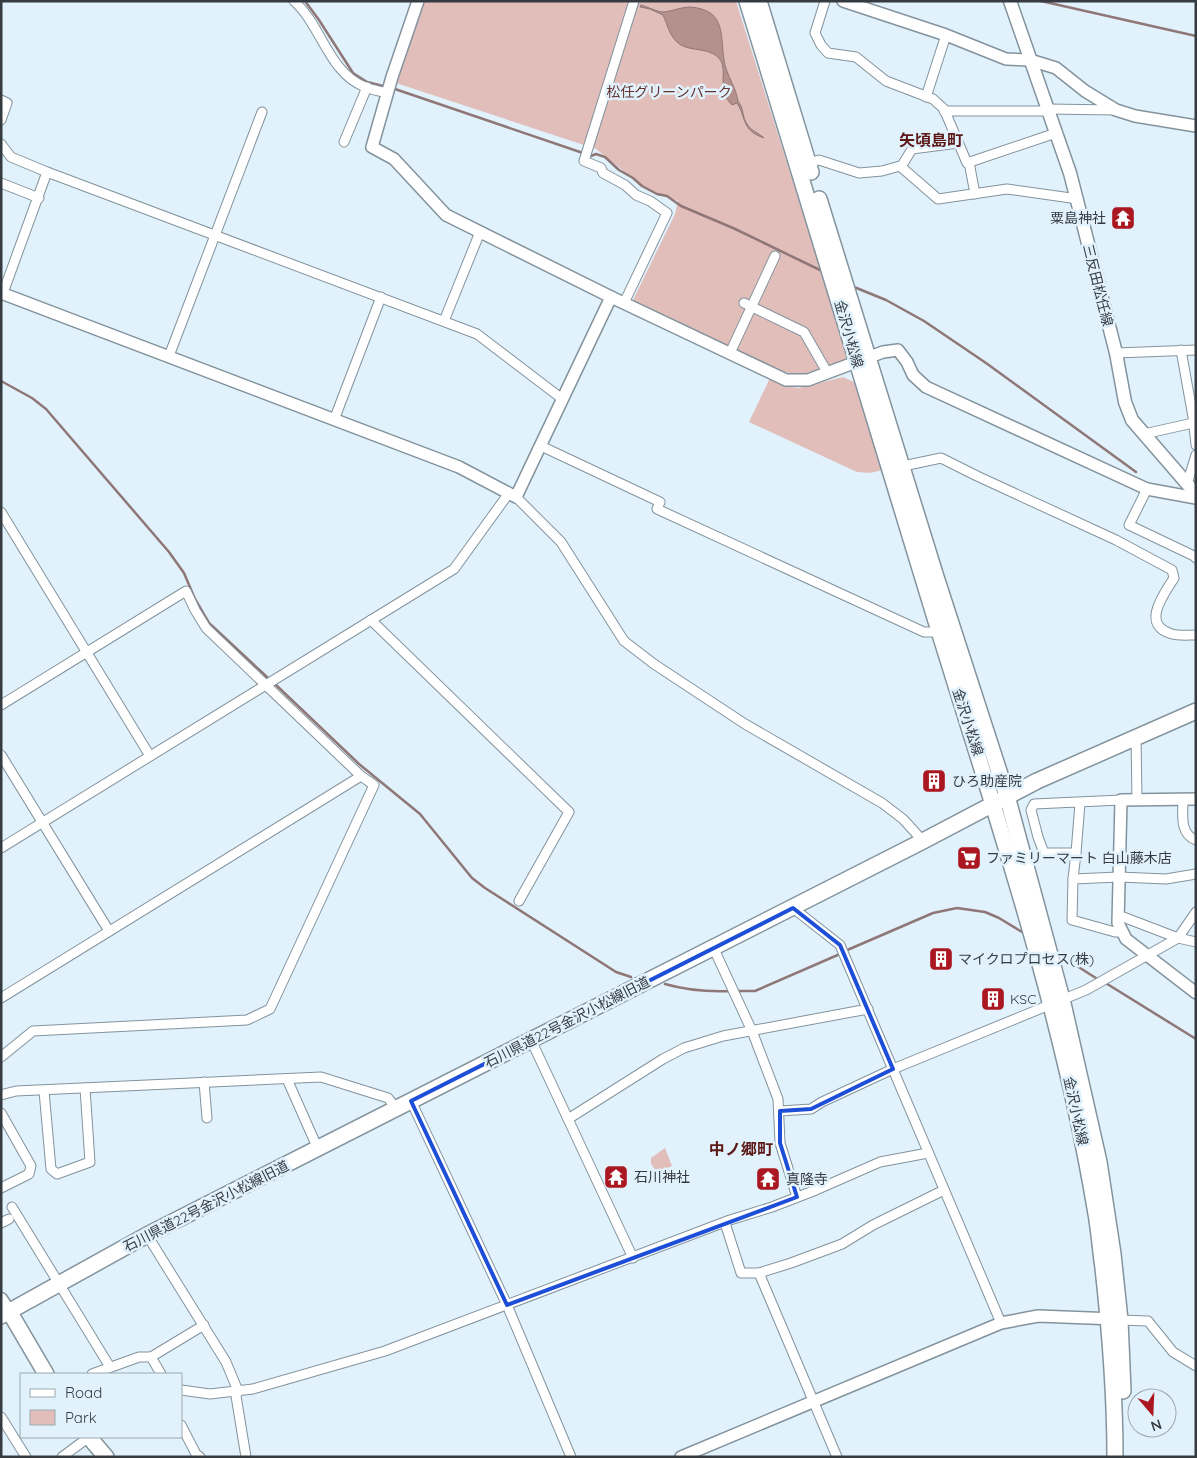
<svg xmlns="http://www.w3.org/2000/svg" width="1197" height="1458" font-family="Quicksand,'Noto Sans JP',sans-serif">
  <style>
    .green { fill: #e2beba }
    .water { fill: #b4918d; stroke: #8e7776 }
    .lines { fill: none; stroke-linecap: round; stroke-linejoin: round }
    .stream { stroke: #8e7776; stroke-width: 2.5 }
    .minor-casing { stroke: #83939d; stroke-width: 11 }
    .tertiary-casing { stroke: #83939d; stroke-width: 14 }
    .secondary-casing { stroke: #83939d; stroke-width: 15 }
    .primary-casing { stroke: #83939d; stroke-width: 18 }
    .minor { stroke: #fff; stroke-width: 9 }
    .tertiary { stroke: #fff; stroke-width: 11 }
    .secondary { stroke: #fff; stroke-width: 12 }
    .primary { stroke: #fff; stroke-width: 15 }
    .marked { fill: none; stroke: #1d4ed8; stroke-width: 4; stroke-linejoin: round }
    .labels { text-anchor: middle; stroke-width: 5; stroke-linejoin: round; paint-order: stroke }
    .park-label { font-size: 14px; fill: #64322f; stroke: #e1f2fd }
    .poi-label { font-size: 14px; fill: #353b40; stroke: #e1f2fd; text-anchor: start }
    .street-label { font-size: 14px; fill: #353b40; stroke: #e1f2fd }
    .quarter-label { font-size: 16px; font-weight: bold; fill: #5c1817; stroke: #e1f2fd }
  </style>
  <rect width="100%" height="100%" fill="#e1f2fd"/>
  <g class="green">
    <polygon points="422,1 736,1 849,360 804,376 780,371 632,302 675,214 678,201 645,188 596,149 396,83"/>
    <polygon points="843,377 854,382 883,470 870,473 857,472 749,422 770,378 784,386 799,388"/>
    <polygon points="665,1148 672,1166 657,1172 651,1164 651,1158"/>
  </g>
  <path class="water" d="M641,5C648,7 657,12 664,12C673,11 681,7 690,7C729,10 719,39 725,65C728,77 736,88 738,101C744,108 742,117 747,124C751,131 759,133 764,138C741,130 747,119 737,103L732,105C728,101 725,96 724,91C721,80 727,66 718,57C706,46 685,53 675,40C669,33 667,24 663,15L650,9L640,7Z"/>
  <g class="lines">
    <g class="stream">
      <polyline points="305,1 319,20 353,73 367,82 387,87"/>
      <polyline points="1041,1 1196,36"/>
      <polyline points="392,88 583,153"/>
      <polyline points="589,155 591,156 596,154 605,157 619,170 633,178 642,186 657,194 667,196 681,206 733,228 822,271"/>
      <polyline points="854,287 886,300 924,321 986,363 1136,472"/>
      <polyline points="1,381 32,398 46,409 169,552 184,573 195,599 209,623 267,677"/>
      <polyline points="276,685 359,764 420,814 472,878 485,888 616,972 631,977"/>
      <polyline points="845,951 933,913 957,908 985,912 999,918 1022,932"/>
      <polyline points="1058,954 1099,980"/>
      <polyline points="1104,982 1196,1039"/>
      <path d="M665,984C686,990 709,992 731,991"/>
      <polyline points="736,991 755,991 840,954"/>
    </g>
    <defs>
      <g id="minor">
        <path d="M294,1C322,26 328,72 365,87C372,90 380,91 387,93"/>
        <polyline points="825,1 815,33 821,45 828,53 856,57 886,81 933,99 944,109 967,163 1056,133"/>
        <polyline points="926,97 946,35"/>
        <polyline points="1,100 7,103 1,120"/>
        <polyline points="1047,109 1116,110"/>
        <polyline points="944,111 1048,111"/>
        <polyline points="344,142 367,87"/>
        <polyline points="1,144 11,157 47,172 477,334 561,398"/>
        <polyline points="969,162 975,194"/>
        <polyline points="808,163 819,160 859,173 882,171 900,166 938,199 1007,189 1078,199"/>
        <polyline points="901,167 912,149 958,143"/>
        <polyline points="1,183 39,198"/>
        <polyline points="3,293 47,172"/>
        <polyline points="624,303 667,213 650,201 636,195 625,185 603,173 601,168 584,161 634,1"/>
        <polyline points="744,303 804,332 827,372"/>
        <polyline points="444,321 480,232"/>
        <polyline points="1181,350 1193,417 1196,445"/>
        <polyline points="730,353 775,256"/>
        <polyline points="1116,353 1196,350"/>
        <polyline points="169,356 262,112"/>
        <polyline points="334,420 381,297"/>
        <polyline points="1144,434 1193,423"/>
        <polyline points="541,446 660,502 657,509 924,632 939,632"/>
        <path d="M903,466L941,458L977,476L1116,540L1172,570L1174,578C1164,594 1140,625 1172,634C1179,636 1188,635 1196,635"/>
        <polyline points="1187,484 1196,455"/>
        <polyline points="1147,489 1129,525 1194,556 1196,558"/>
        <polyline points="516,497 561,542 624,641 654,664 745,724 882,803 903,819 923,841"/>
        <polyline points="1,512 150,756"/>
        <polyline points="371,620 569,812 519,901"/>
        <polyline points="1,705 186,591 195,610 206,628 361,776 1,998"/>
        <polyline points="1136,736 1137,799"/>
        <polyline points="1,755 109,931"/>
        <path d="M1183,799C1183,813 1179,834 1196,840"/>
        <polyline points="1080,803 1076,853 1044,853 1038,837 1031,810 1034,804 1121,800"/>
        <polyline points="1,848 454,569 509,493"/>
        <polyline points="1076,853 1073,879 1072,920 1115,932 1121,932"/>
        <polyline points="1073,879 1119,877 1166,879 1196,874"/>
        <polyline points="793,908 840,945 1001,1323"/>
        <polyline points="1118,915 1178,938 1196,942"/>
        <polyline points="713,947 752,1031 778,1099 780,1143 797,1197"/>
        <polyline points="531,1040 568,1119 663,1059 684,1048 723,1036 868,1009"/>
        <polyline points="1,1057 33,1031 247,1020 270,1009 374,785 361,776"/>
        <polyline points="287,1079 318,1149"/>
        <polyline points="204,1082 207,1118"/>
        <polyline points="44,1091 51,1169 57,1174 90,1162 85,1088"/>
        <polyline points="1,1095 16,1091 321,1077 388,1098 396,1108"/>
        <polyline points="411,1101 507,1305 571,1457"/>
        <polyline points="780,1111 811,1109 822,1102 893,1069 1086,990 1178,938 1196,912"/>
        <polyline points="1,1113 31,1166 29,1174 1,1188"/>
        <polyline points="568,1119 633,1258"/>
        <polyline points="12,1207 110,1367"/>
        <polyline points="1,1223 9,1219"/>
        <polyline points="725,1223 741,1273 759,1273 791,1263 842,1244 873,1225 944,1190"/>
        <polyline points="147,1235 226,1362 238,1391 236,1396 246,1457"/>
        <polyline points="759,1273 837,1457"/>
        <polyline points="1120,1320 1148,1321 1173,1352 1196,1366"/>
        <polyline points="151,1357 204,1325"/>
        <polyline points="92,1374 139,1357 151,1357 161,1374"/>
        <polyline points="181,1390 210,1394 253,1389 385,1351 730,1220 772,1207 816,1190 880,1162 928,1153"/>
        <polyline points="1,1417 26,1457"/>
        <polyline points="181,1425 196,1454 200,1457"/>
        <polyline points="62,1457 89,1437"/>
      </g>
      <g id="tertiary">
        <polyline points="418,1 392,77 372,147 394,159 446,215 611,297"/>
        <polyline points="843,1 946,35 1006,59 1030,60 1056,68 1085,91 1116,110 1135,116 1196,126"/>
        <polyline points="1,293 459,467 516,497 611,297 786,380 808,380 883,352 898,350 907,362 913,375 926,387 1147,489 1196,498"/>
        <polyline points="1196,799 1121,800 1118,923 1126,939 1196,993"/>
        <polyline points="681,1457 1001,1323 1038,1316 1115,1319"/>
      </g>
      <g id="secondary">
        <polyline points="1010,1 1070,173 1116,353 1125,402 1132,420 1196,494"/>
        <polyline points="1,1299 9,1311"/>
      </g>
      <g id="primary">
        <path d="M747,1C812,211 874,422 939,631C998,822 1062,1011 1095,1208C1099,1228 1100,1248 1103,1268C1110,1331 1115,1394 1115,1457"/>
        <polyline points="759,1 811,172"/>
        <polyline points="819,199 936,577 1007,796 1062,999 1099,1162 1113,1254 1120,1320 1123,1391"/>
        <polyline points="9,1311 46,1374"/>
        <polyline points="1,1316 147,1235 923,841 1037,781 1196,711"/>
        <polyline points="89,1437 106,1457"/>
      </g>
    </defs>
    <use href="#minor" class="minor-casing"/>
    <use href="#tertiary" class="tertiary-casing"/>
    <use href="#secondary" class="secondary-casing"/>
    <use href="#primary" class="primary-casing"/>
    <use href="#minor" class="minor"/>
    <use href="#tertiary" class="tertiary"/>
    <use href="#secondary" class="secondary"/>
    <use href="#primary" class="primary"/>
  </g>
  <path class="marked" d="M793,908L840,945L893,1069L811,1109L780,1111V1143L797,1197L507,1305L411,1101Z"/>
  <defs>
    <symbol id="temple-square" viewBox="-11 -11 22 22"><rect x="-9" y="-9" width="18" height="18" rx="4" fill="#ab1721" stroke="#e1f2fd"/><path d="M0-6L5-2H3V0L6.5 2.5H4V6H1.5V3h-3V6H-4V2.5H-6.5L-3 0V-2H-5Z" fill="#fff"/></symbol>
    <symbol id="building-square" viewBox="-11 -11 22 22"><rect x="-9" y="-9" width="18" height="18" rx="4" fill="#ab1721" stroke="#e1f2fd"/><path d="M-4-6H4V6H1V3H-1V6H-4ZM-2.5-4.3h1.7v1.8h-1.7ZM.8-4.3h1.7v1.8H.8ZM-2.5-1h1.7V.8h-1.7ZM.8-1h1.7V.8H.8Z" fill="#fff"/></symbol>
    <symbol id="supermarket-square" viewBox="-11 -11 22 22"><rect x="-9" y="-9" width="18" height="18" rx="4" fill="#ab1721" stroke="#e1f2fd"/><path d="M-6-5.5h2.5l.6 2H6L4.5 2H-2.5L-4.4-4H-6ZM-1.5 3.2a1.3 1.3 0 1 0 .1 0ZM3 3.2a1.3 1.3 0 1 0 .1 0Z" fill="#fff"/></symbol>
  </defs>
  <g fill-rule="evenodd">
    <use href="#temple-square" x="1109" y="204" width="28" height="28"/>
    <use href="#building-square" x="920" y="767" width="28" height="28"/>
    <use href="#supermarket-square" x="955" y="844" width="28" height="28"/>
    <use href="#building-square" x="927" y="945" width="28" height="28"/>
    <use href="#building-square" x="979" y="985" width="28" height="28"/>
    <use href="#temple-square" x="602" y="1163" width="28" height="28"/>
    <use href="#temple-square" x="754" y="1165" width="28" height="28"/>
  </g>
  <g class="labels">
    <g class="park-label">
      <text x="669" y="97">松任グリーンパーク</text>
    </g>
    <g class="poi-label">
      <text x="1106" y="223" text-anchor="end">粟島神社</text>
      <text x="952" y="786">ひろ助産院</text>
      <text x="986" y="863">ファミリーマート 白山藤木店</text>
      <text x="958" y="964">マイクロプロセス(株)</text>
      <text x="1010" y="1004">KSC</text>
      <text x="634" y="1182">石川神社</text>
      <text x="786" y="1184">真隆寺</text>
    </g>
    <g class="street-label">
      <text transform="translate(1098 285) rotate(76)" y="5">三反田松任線</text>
      <text transform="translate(849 334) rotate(74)" y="5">金沢小松線</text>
      <text transform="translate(968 722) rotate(72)" y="5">金沢小松線</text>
      <text transform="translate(567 1022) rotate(-27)" y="5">石川県道22号金沢小松線旧道</text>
      <text transform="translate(1076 1111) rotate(78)" y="5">金沢小松線</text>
      <text transform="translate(206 1206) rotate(-27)" y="5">石川県道22号金沢小松線旧道</text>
    </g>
    <g class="quarter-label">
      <text x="931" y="146">矢頃島町</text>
      <text x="741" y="1155">中ノ郷町</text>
    </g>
  </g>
  <rect width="1197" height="1458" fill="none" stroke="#353b40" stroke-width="5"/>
  <rect x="20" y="1373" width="162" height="65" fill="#e1f2fd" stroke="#9ca9b1"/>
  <rect x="30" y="1389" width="25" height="8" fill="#ffffff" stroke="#9ca9b1"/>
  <text x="65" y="1398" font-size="15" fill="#353b40">Road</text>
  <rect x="30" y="1410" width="25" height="15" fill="#e2beba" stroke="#9ca9b1"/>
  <text x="65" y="1423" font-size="15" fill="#353b40">Park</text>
  <g transform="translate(1152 1413) rotate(161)"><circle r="24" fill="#e1f2fd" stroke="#9ca9b1"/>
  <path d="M0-4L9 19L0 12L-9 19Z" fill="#ab1721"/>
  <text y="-8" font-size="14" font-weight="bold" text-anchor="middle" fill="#353b40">N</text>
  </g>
</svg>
